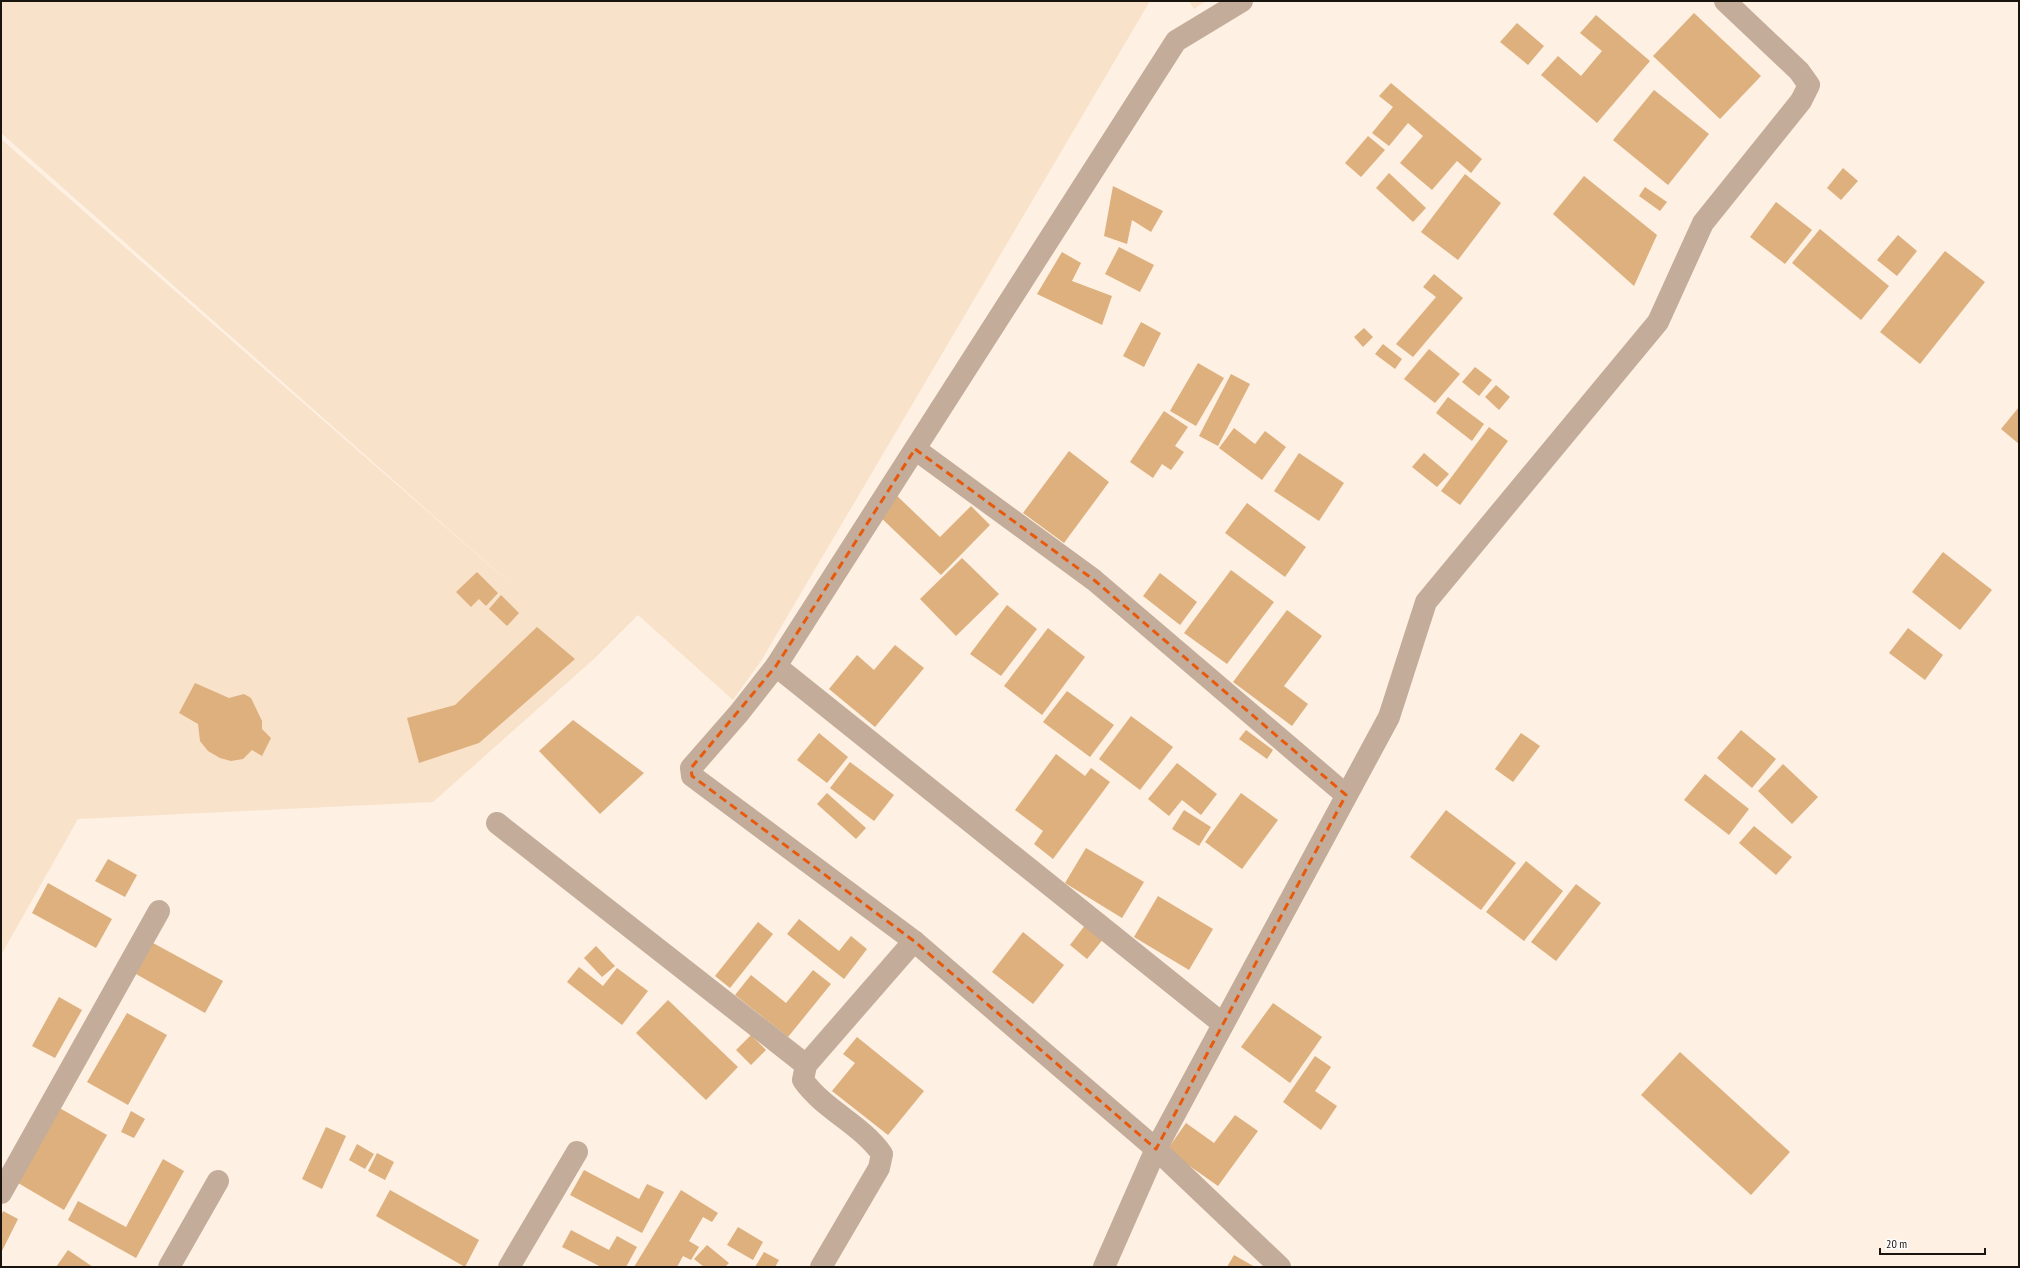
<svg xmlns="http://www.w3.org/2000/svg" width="2020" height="1268" font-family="'PT Sans Narrow',sans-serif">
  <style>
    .built { fill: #f9e2ca }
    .building { fill: #ddb07d }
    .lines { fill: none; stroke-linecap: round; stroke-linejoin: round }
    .minor { stroke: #c3ac99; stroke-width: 22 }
    .marked { fill: none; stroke: #e8590c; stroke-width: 3; stroke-dasharray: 8 5; stroke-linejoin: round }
  </style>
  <rect width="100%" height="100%" fill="#fef0e2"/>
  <g class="built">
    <polygon points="1,1 1150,1 761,661 733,700 638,615 595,658 433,802 78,819 1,955 1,139 513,586 1,133"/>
    <polygon points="1189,1 1206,1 1194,9"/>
  </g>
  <g class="building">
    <polygon points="1694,13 1761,76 1720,119 1653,56"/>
    <polygon points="1596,15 1650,61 1597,123 1541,75 1558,56 1581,76 1602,51 1580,33"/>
    <polygon points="1517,23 1544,46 1528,65 1500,42"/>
    <polygon points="1391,83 1482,159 1471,173 1457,161 1432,190 1400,163 1423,136 1408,123 1389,146 1372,133 1393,107 1379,96"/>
    <polygon points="1654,90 1709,134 1668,185 1613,140"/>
    <polygon points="1368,136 1385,150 1361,177 1345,163"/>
    <polygon points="1843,168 1858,181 1841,200 1827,188"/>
    <polygon points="1389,173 1426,208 1413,222 1376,188"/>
    <polygon points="1465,174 1501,203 1458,260 1421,232"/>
    <polygon points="1584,176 1657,235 1634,286 1553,214"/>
    <polygon points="1113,186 1163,211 1151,232 1132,220 1127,244 1104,236"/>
    <polygon points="1645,187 1667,202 1660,211 1639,196"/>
    <polygon points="1776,202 1812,230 1785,264 1750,237"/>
    <polygon points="1820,229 1889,286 1861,320 1792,263"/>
    <polygon points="1898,235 1917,251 1897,276 1877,260"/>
    <polygon points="1119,247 1154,265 1140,292 1105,274"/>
    <polygon points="1945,251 1985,282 1920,364 1880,332"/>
    <polygon points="1062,252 1081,263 1072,281 1112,296 1102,325 1037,294"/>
    <polygon points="1434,274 1463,298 1413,357 1396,344 1436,297 1423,287"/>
    <polygon points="1141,322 1161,333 1144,367 1123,356"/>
    <polygon points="1364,328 1373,337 1363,347 1354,337"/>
    <polygon points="1383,344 1402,359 1395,369 1375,354"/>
    <polygon points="1429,349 1460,374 1435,403 1404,379"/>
    <polygon points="1198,363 1224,378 1196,426 1170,411"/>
    <polygon points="1475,367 1492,380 1479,396 1462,382"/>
    <polygon points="1231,374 1250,384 1218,446 1199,436"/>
    <polygon points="1496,385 1510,397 1499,410 1485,397"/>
    <polygon points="1448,397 1484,424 1472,441 1436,413"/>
    <polygon points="2019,407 2019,444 2001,429"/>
    <polygon points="1164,411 1188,427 1175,446 1184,452 1171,470 1162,464 1153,478 1130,462"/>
    <polygon points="1489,427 1508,441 1460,505 1441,491"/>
    <polygon points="1234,428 1255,444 1265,431 1286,447 1262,480 1219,448"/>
    <polygon points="1069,451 1109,482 1064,543 1023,513"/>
    <polygon points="1299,453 1344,483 1319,521 1274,491"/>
    <polygon points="1424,453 1449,474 1437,487 1412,467"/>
    <polygon points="894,493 940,537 971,506 990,525 941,575 876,513"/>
    <polygon points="1247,503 1306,547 1285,577 1225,533"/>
    <polygon points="1943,552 1992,590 1960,630 1912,592"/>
    <polygon points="962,558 999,594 956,636 920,599"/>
    <polygon points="1231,570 1274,602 1227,664 1184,633"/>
    <polygon points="477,572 498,593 486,606 479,599 471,607 456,592"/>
    <polygon points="1160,573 1197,602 1180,625 1143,596"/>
    <polygon points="501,595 519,613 507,626 489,609"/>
    <polygon points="1007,605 1037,629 1001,676 970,654"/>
    <polygon points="1287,610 1322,636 1284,686 1308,704 1292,726 1233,682"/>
    <polygon points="537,627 575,659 479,743 419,763 407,718 455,705"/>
    <polygon points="1048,628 1085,657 1042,715 1004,686"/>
    <polygon points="1908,628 1943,655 1925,680 1889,653"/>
    <polygon points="895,645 924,668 875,727 829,689 857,655 874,670"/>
    <polygon points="195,683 229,698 244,694 251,698 262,721 262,729 271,738 262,756 252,750 243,759 231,761 220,758 208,751 200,741 198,724 179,713"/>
    <polygon points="1067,691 1114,725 1090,757 1043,722"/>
    <polygon points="1131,716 1173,747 1140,790 1099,759"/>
    <polygon points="573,720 644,773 600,814 539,751"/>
    <polygon points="1246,730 1273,750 1267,759 1239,739"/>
    <polygon points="1741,730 1776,759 1752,788 1717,758"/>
    <polygon points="819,733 848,757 827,783 797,760"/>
    <polygon points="1521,733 1540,746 1513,782 1495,769"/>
    <polygon points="1056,754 1085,776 1091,768 1110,782 1053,859 1034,844 1043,831 1015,810"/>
    <polygon points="850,762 894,795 874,821 830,788"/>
    <polygon points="1177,763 1217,794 1201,815 1182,800 1169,816 1148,799"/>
    <polygon points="1783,764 1818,797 1792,824 1758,791"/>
    <polygon points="1705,774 1749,809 1729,835 1684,800"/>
    <polygon points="827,793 866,828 856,839 817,804"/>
    <polygon points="1241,793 1278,820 1242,869 1205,842"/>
    <polygon points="1184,810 1211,827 1199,846 1172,829"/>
    <polygon points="1446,810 1516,863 1481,910 1410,857"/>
    <polygon points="1754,826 1792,857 1776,875 1739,843"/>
    <polygon points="1086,848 1144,882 1122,918 1065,883"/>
    <polygon points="108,859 137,875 125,897 95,881"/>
    <polygon points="1526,861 1563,891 1524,941 1486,912"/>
    <polygon points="48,883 112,919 96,948 32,913"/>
    <polygon points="1576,884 1601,903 1556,961 1531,942"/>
    <polygon points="1158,896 1213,929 1189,970 1134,937"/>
    <polygon points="799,919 839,951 851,936 867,949 844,979 787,934"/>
    <polygon points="758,922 773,934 730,988 715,976"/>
    <polygon points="1086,924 1104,938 1087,959 1070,945"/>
    <polygon points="1023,932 1064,965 1033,1004 992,972"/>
    <polygon points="153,943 223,981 205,1013 136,974"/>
    <polygon points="596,946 615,966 602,977 584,958"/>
    <polygon points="579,967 603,986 617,968 648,991 622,1025 567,982"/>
    <polygon points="813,970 831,984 788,1037 735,995 751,975 786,1003"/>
    <polygon points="59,997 82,1010 55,1058 32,1046"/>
    <polygon points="668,1000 738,1067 706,1100 636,1033"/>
    <polygon points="1273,1003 1322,1037 1290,1083 1241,1047"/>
    <polygon points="127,1013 167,1035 128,1105 87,1082"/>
    <polygon points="751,1035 766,1050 751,1065 736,1050"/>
    <polygon points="857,1037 924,1091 888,1135 832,1091 855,1063 843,1054"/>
    <polygon points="1680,1052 1790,1152 1751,1195 1641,1095"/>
    <polygon points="1315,1056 1331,1067 1315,1091 1337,1106 1321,1130 1283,1102"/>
    <polygon points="56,1106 107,1135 64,1210 13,1180"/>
    <polygon points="131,1111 145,1119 134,1138 121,1132"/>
    <polygon points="1235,1115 1258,1131 1218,1186 1167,1150 1186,1123 1214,1143"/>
    <polygon points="326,1127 346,1136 322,1189 302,1179"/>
    <polygon points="357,1144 374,1154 365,1169 349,1160"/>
    <polygon points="377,1153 394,1162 385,1180 368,1171"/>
    <polygon points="163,1159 184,1171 136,1258 68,1220 78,1201 126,1227"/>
    <polygon points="584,1170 639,1199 647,1184 664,1192 642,1233 570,1195"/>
    <polygon points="390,1190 479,1240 465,1267 376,1216"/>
    <polygon points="681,1190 718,1213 712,1222 703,1217 689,1241 699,1247 691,1260 683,1256 677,1267 634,1267"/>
    <polygon points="3,1211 18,1219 1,1253 1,1216"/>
    <polygon points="738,1227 763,1242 753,1260 727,1245"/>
    <polygon points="571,1230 609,1250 617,1236 637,1247 626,1267 601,1267 562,1247"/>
    <polygon points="707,1245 729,1263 725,1267 704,1267 694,1259"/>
    <polygon points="68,1250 93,1267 56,1267"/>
    <polygon points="764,1252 779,1260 775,1267 755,1267"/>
    <polygon points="1234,1255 1255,1267 1227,1267"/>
  </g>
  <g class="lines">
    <g class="minor">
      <polyline points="1242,1 1176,41 776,666 739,713 691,768 692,776 914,941 1156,1149 1389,717 1426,602 1658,322 1703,223 1801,101 1809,85 1799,71 1725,1"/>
      <polyline points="915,449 1094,580 1346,795"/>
      <polyline points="776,666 1223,1024"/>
      <path d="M497,823L806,1065L803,1080C824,1110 861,1124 882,1154L879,1168L821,1267"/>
      <polyline points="806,1065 914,941"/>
      <polyline points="1,1193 159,911"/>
      <polyline points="169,1267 218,1181"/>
      <polyline points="509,1267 577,1152"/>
      <polyline points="1104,1267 1156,1149 1280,1267"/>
    </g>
  </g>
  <path class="marked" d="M915,449L1094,580L1346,795L1156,1149L914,941L692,776L691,768L776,666Z"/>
  <rect width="2020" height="1268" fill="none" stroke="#1a140e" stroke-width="4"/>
  <path d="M1880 1248v6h105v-6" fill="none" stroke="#1a140e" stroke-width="2"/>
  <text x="1886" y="1248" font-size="12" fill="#1a140e" stroke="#ffffff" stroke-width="3" paint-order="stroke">20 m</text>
</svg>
